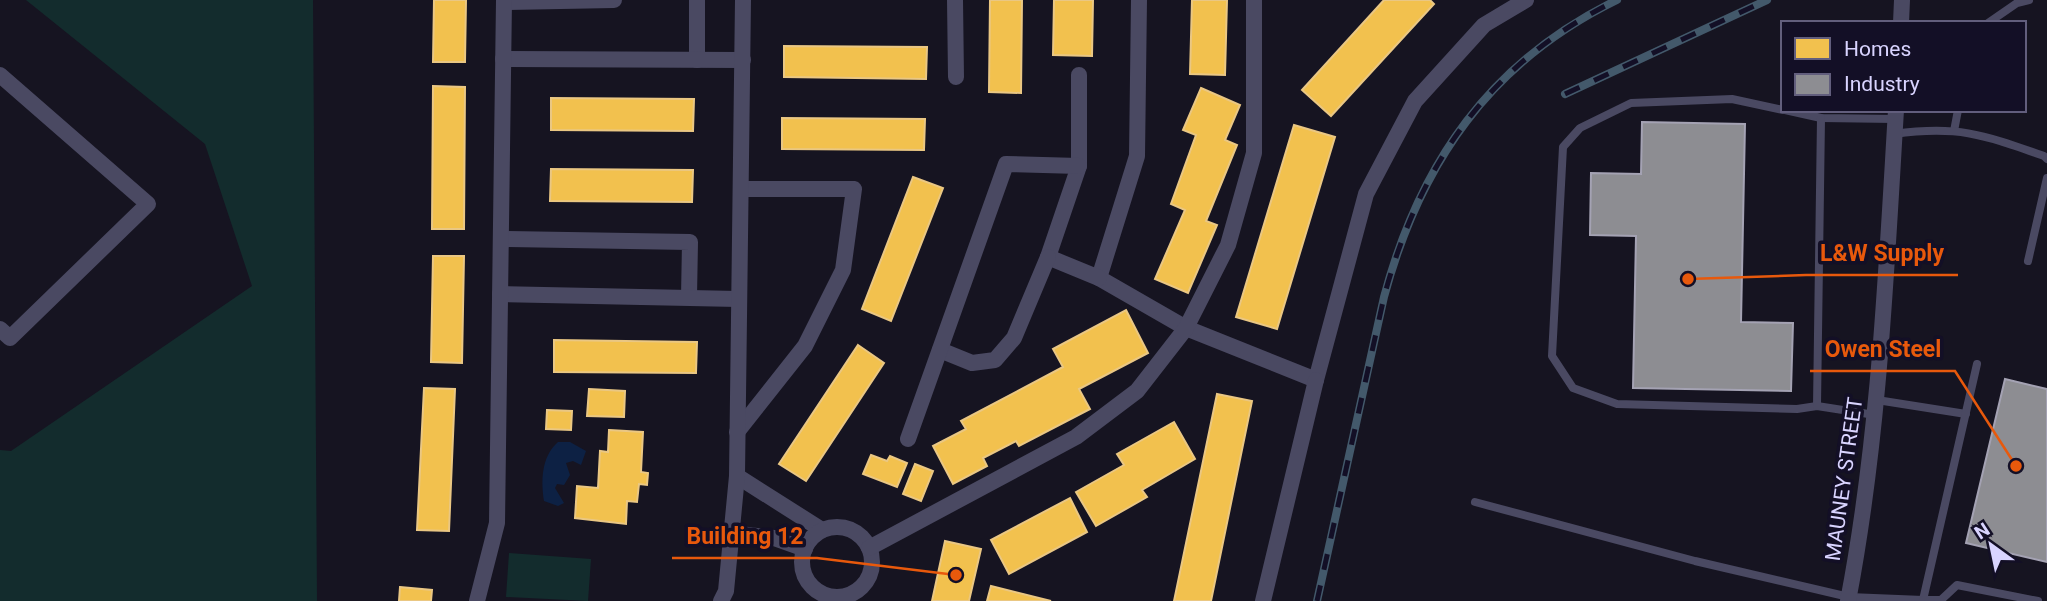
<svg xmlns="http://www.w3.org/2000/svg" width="2047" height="601" font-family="Roboto,sans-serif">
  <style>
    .green { fill: #132c2d }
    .water { fill: #0d2144 }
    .homes { fill: #f2c14e; stroke: #eac783; stroke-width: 2 }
    .industry { fill: #8d8d92; stroke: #a4a2b3; stroke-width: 2 }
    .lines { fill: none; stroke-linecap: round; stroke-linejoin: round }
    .lane { stroke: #4a4962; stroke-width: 8 }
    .street { stroke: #4a4962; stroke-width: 16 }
    .rail-casing { stroke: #43596b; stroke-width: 8 }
    .rail { stroke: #130f26; stroke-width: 5; stroke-dasharray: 16; stroke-linecap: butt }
    .labels { text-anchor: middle; stroke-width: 7; stroke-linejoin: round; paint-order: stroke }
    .street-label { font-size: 21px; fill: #d9d4ff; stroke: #130f26 }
    .leader { fill: none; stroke: #e8590c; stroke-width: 2.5 }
    .callout-dot { fill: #e8590c; stroke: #130f26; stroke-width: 2.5 }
    .callout-label { font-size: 23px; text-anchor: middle; font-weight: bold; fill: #e8590c; stroke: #130f26; stroke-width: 7; stroke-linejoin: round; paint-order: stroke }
  </style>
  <rect width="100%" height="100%" fill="#161421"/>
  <g class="green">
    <polygon points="26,0 313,0 317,601 0,601 0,450 11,451 252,286 205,144"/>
    <polygon points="509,553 591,559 588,601 506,597"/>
  </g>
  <path class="water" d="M558,442H570L586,451L581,465L573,461L566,463L570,475L564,485L557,484L555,488L564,503L558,506L544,501C541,481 541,457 558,442Z"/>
  <g class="homes">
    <polygon points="434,0 466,0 465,62 433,62"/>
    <polygon points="990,0 1022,0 1021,93 989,92"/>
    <polygon points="1054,0 1093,0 1092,56 1053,55"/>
    <polygon points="1192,0 1227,0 1225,75 1190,74"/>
    <polygon points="1384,0 1430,0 1434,4 1331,116 1302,90"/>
    <polygon points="784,46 927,47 926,79 784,77"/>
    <polygon points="433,86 465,87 464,229 432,229"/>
    <polygon points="1201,88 1240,105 1225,140 1237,145 1206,221 1217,225 1188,293 1155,279 1185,210 1171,204 1196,135 1183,130"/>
    <polygon points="551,98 694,99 693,131 551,130"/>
    <polygon points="782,118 925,119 924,150 782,149"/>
    <polygon points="1294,125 1335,137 1277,329 1236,317"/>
    <polygon points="551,169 693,170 692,202 550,201"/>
    <polygon points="913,177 943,188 891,321 862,309"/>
    <polygon points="433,256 464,256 462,363 431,362"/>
    <polygon points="1126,310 1148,353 1079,389 1090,409 1019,446 1016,441 983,458 987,466 953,484 933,446 966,429 961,421 1063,367 1053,349"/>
    <polygon points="554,340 697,342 696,373 554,372"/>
    <polygon points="858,345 884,363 806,481 779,464"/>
    <polygon points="424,388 455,389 449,531 417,530"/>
    <polygon points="589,389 625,391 624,417 587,416"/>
    <polygon points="1217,394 1252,401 1211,601 1174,601"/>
    <polygon points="547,410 572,411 571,430 546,429"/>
    <polygon points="1174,422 1195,459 1142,490 1147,497 1096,526 1076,492 1124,465 1117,454"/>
    <polygon points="609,430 643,432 641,472 648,473 647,485 639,484 637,502 627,501 626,524 575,518 577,486 598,488 600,451 608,452"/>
    <polygon points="871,455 887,461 890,456 907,463 897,487 863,474"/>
    <polygon points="915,464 933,471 921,501 903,494"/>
    <polygon points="1070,498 1087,532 1009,574 991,540"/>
    <polygon points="945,541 981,549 969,601 932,601"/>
    <polygon points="991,586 1051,601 987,601"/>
    <polygon points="400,587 432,590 431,601 399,601"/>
  </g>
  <g class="industry">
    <polygon points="1642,122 1745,124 1741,322 1793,323 1791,391 1633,388 1636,236 1590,235 1591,173 1641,174"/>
    <polygon points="2005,379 2047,389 2047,562 1966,543"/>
  </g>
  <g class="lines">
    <g class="lane">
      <polyline points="1988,23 2017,3 2029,0"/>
      <polyline points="1783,110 1732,99 1631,103 1580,128 1563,147 1552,356 1573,388 1617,404 1797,409 1817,406 1875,415"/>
      <polyline points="1785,110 1821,118 1895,119"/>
      <polyline points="1954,131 1958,110"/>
      <path d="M1894,134C1959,125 1984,135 2044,156L2047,159"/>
      <polyline points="2028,261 2047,178"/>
      <polyline points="1877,400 1966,414"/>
      <polyline points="1817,406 1821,118"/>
      <polyline points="1475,502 1695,561 1849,597 1923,600 1977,364"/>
      <polyline points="1923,600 1941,600 1957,585 2038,601"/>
    </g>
    <g class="street">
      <polyline points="697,0 697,60"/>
      <polyline points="955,0 956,77"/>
      <polyline points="1139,0 1137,156 1099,278 1186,328 1316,380 1366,194 1415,101 1484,25 1526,0"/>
      <polyline points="504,2 614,0"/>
      <polyline points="1901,23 1902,0"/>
      <polyline points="503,59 743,60"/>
      <polyline points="0,75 148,204 10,338 0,329"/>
      <polyline points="1079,75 1079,166 1048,257 1099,278"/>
      <polyline points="501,239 690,242 689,297"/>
      <polyline points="500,294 738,299"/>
      <polyline points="940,350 972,363 995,360 1014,338 1048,257"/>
      <polyline points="737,432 805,346 843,270 854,189 742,189"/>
      <polyline points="908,439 1006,164 1079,166"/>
      <polyline points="737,476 822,530"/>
      <circle cx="837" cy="562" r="35"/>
      <polyline points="731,533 774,538 805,549"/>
      <polyline points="869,548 1076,437 1137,391 1186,328 1228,245 1254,153 1254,0"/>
      <polyline points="477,601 497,523 504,0"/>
      <polyline points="721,601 726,591 737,476 743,0"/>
      <polyline points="1263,601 1316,380"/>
      <path d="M1848,601C1879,439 1886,275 1896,110"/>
    </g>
    <defs>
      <g id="rail">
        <polyline points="1565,94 1767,0"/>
        <path d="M1317,601L1384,297C1420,163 1490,62 1617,0"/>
      </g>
    </defs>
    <use href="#rail" class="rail-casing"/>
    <use href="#rail" class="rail"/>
  </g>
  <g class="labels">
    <g class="street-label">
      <text transform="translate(1844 479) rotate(-82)" y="7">MAUNEY STREET</text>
    </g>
  </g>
  <path class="leader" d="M1688 279L1806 275H1958M2016 466L1955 371H1810M956 575L817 558H672"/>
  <g class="callout-dot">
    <circle cx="1688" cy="279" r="7"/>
    <circle cx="2016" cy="466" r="7"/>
    <circle cx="956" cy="575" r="7"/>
  </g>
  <g class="callout-label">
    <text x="1882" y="261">L&amp;W Supply</text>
    <text x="1883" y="357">Owen Steel</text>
    <text x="745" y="544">Building 12</text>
  </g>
  <rect x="1781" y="21" width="245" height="91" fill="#130f26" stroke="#625e7d" stroke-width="2"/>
  <rect x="1795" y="38" width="35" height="21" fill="#f2c14e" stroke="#625e7d" stroke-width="2"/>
  <text x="1844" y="56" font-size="21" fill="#d9d4ff">Homes</text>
  <rect x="1795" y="74" width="35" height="21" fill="#8d8d92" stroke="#625e7d" stroke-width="2"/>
  <text x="1844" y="91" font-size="21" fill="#d9d4ff">Industry</text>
  <g transform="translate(1991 545) rotate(327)" stroke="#130f26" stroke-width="5" paint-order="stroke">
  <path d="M0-5L12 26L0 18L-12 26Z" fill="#d9d4ff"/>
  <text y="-10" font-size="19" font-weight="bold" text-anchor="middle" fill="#d9d4ff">N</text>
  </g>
</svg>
